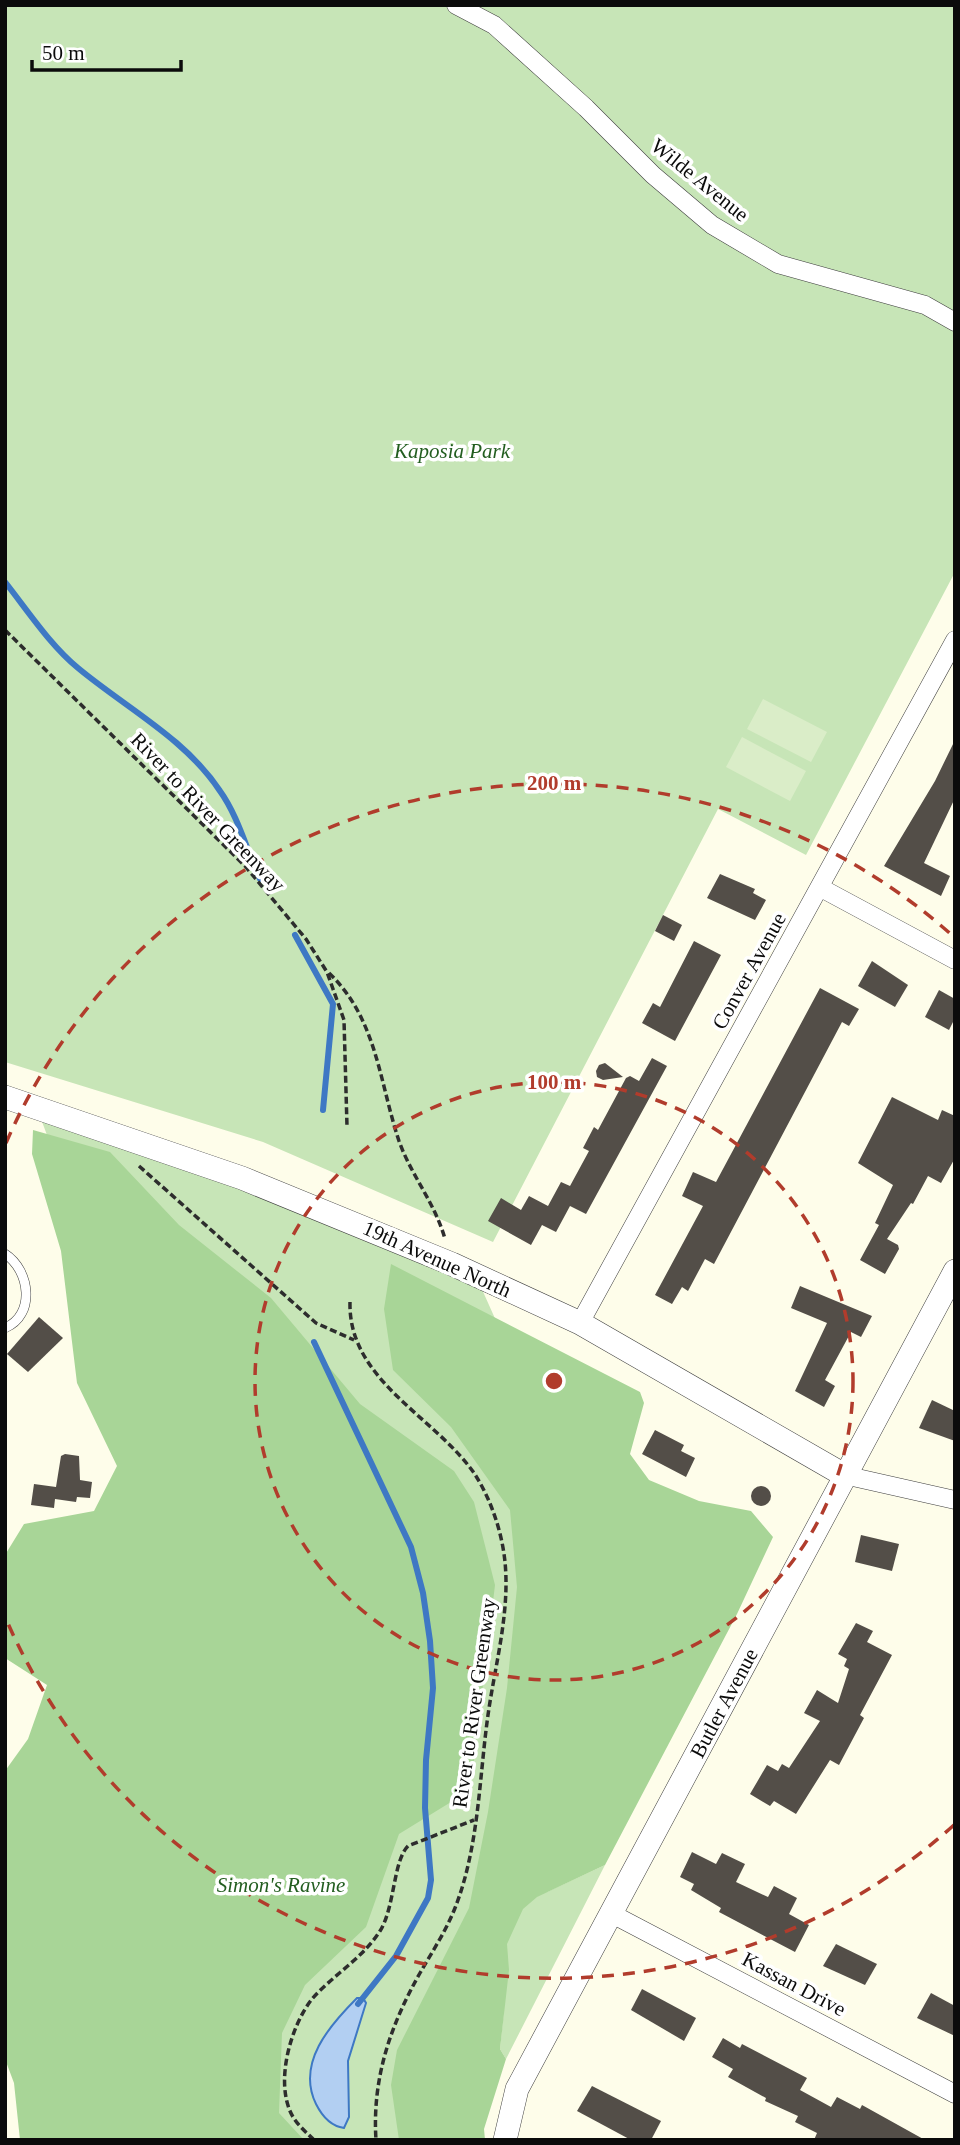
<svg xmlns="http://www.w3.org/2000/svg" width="960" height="2145" font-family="Georgia,serif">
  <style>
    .green { fill: #c7e5b7 }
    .forest { fill: #a8d597 }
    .pitch { fill: #daedc8 }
    .water { fill: #b2cff2; stroke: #3e78c4; stroke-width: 2 }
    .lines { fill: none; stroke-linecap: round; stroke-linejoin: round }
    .stream { stroke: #3e78c4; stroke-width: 6 }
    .building { fill: #534e48 }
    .service-casing { stroke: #3e3e3e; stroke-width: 10 }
    .minor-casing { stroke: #3e3e3e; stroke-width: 19 }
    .tertiary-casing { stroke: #3e3e3e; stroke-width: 24 }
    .path { stroke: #2d2d2d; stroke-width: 3.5; stroke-dasharray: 7 3.5; stroke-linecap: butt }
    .service { stroke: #fff; stroke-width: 9 }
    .minor { stroke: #fff; stroke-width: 18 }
    .tertiary { stroke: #fff; stroke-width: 23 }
    .ring { fill: none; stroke: #b13c2c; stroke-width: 3.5; stroke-dasharray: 12 9 }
    .labels { text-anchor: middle; stroke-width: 7; stroke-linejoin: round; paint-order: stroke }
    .street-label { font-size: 21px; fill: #0b0b0b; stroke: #fff }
    .park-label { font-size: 21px; font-style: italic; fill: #235e20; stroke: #fff }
    .centre { fill: #b13c2c; stroke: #fff; stroke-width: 3.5 }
    .ring-label { font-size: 21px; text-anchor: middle; font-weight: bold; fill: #b13c2c; stroke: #fff; stroke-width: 7; stroke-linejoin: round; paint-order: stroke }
  </style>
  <rect width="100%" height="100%" fill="#fefdea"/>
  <g class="green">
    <polygon points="5,5 955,5 955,572 806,855 718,809 493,1242 263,1142 5,1062"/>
    <polygon points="37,1108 476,1276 564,1473 547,1892 605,1865 506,2059 500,2049 504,2010 466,2140 47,2140 5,1816 153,1465 75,1211"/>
  </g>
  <g class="forest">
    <polygon points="33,1130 110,1152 179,1225 271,1298 360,1404 454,1471 474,1502 495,1585 473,1768 464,1794 399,1834 366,1927 305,1985 282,2033 279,2113 304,2140 20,2140 14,2083 5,2059 5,1771 28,1739 47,1685 5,1658 5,1555 24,1524 94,1511 117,1466 77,1383 61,1251 32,1154"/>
    <polygon points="391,1264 640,1392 644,1403 630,1454 649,1480 699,1501 751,1511 773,1537 737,1614 605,1865 537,1897 523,1909 507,1944 509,1970 500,2049 506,2059 484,2129 485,2140 399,2140 391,2085 397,2050 469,1908 488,1812 507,1688 517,1587 510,1510 451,1427 393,1370 384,1309"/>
  </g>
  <g class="pitch">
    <polygon points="763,699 827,732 811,762 747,729"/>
    <polygon points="742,737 806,771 790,801 726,767"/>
  </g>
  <path class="water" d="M357,1998H363L366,2003L348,2061L349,2117L344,2128C330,2126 322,2116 316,2104C296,2063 330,2025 357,1998Z"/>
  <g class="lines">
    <g class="stream">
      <path d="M5,582C28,611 50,645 78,668C126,708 185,738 220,791C238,816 247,851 260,879"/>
      <polyline points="295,935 333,1004 323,1110"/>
      <polyline points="314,1342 411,1547 423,1593 430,1641 433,1688 426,1760 425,1808 431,1880 428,1898 396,1956 358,2004"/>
    </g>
  </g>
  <g class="building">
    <polygon points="955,740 955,798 924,863 950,876 941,896 884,866 935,781"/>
    <polygon points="720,874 755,889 753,893 766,900 755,920 707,898"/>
    <polygon points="663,915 682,925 674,941 655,931"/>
    <polygon points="694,941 721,955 675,1041 642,1023 653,1003 660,1007"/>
    <polygon points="872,961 908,985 895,1007 858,986"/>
    <polygon points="820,988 859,1009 849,1026 842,1022 714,1264 705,1259 688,1291 682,1287 672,1304 655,1295 703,1206 682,1196 693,1172 716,1182"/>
    <polygon points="939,990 955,999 955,1018 949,1030 925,1017"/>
    <polygon points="652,1058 667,1066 586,1214 570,1206 556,1232 542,1225 531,1245 488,1221 501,1198 521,1210 529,1196 548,1206 561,1182 570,1186 589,1151 583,1148 594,1127 598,1130 626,1078 630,1076 639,1081"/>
    <polygon points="605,1063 623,1077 603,1080 597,1077 596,1071 599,1065"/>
    <polygon points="892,1097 938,1120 942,1110 955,1116 955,1158 941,1183 928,1176 913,1204 911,1203 887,1239 898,1245 899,1249 885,1274 860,1260 879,1225 875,1223 893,1185 858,1163"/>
    <polygon points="800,1286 872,1316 861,1337 851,1332 825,1380 835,1386 824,1407 795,1391 827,1323 791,1308"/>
    <polygon points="39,1317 63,1338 28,1372 7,1354"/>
    <polygon points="932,1400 955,1411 955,1441 919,1428"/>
    <polygon points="655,1430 684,1445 681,1451 695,1458 686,1477 642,1454"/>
    <polygon points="65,1454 79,1456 80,1480 92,1482 90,1498 77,1497 76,1502 55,1499 54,1508 31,1505 34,1484 56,1487 61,1456"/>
    <circle cx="761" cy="1496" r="10"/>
    <polygon points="861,1535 899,1544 892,1571 855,1562"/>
    <polygon points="856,1623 873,1631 867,1642 892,1655 860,1715 864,1718 839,1765 830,1760 796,1814 774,1801 770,1806 750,1794 767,1765 778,1771 782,1764 789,1768 820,1721 804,1713 817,1690 838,1703 849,1669 844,1666 847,1659 838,1654"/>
    <polygon points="692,1852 716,1864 722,1853 745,1864 736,1882 768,1897 774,1886 797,1898 789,1914 809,1925 795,1952 719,1912 721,1908 691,1890 694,1884 680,1877"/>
    <polygon points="836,1944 877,1964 865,1985 823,1966"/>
    <polygon points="642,1989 696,2018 684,2041 631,2010"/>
    <polygon points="931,1993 955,2006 955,2036 917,2018"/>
    <polygon points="723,2038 740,2048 742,2044 807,2078 800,2090 831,2107 837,2097 860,2109 862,2105 925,2140 814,2140 817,2133 795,2122 798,2116 765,2101 766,2098 728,2077 733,2069 712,2057"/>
    <polygon points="592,2086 661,2121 651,2140 631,2140 577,2111"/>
  </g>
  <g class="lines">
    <defs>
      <path id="service" d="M5,1254C30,1270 36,1315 5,1328"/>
      <g id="minor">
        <polyline points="456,5 494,25 586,108 653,175 712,225 778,264 925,305 955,322"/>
        <polyline points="821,888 955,960"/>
        <polyline points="580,1323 955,640"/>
        <polyline points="844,1475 955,1500"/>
        <polyline points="612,1914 955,2094"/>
      </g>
      <g id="tertiary">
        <polyline points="5,1097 242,1178 452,1264 580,1323 844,1475"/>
        <polyline points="505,2140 517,2089 955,1271"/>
      </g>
    </defs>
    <use href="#service" class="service-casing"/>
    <use href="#minor" class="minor-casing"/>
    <use href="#tertiary" class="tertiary-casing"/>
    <g class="path">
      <polyline points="5,630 245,866 306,939 327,972 344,1020 347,1126"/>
      <path d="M329,973C377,1019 379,1081 399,1141C411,1175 435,1203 445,1239"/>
      <polyline points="139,1166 316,1323 354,1340"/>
      <path d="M350,1302C348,1380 434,1416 474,1473C491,1499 502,1532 505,1562C510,1613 495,1665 488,1715C479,1779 479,1847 455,1908C446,1931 432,1952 420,1973C390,2026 372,2079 376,2140"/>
      <path d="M314,2140C305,2131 295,2123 290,2111C276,2078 291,2026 312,1999C333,1975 363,1958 380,1931C395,1907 393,1861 408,1846L474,1820"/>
    </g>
    <use href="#service" class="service"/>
    <use href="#minor" class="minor"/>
    <use href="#tertiary" class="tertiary"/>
  </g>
  <g class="ring">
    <circle cx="554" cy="1381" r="299"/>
    <path d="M954 1825A598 598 0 0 1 6 1619M6 1143A598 598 0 0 1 954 937"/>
  </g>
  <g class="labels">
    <g class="street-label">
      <text transform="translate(700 180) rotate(39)" y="7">Wilde Avenue</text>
      <text transform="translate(208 812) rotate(46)" y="7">River to River Greenway</text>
      <text transform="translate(749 971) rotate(-61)" y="7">Conver Avenue</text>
      <text transform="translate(437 1259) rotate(24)" y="7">19th Avenue North</text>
      <text transform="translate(474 1703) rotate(-82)" y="7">River to River Greenway</text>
      <text transform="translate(724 1703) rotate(-62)" y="7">Butler Avenue</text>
      <text transform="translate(794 1984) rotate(28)" y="7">Kassan Drive</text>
    </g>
    <g class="park-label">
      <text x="452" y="458">Kaposia Park</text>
      <text x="281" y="1892">Simon's Ravine</text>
    </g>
  </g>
  <circle cx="554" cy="1381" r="10" class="centre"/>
  <g class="ring-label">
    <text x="554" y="790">200 m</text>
    <text x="554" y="1089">100 m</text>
  </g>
  <rect width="960" height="2145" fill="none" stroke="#0b0b0b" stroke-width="14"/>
  <path d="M32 60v10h149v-10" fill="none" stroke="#0b0b0b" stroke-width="3.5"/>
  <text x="42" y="60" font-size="21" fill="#0b0b0b" stroke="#ffffff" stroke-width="5" paint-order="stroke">50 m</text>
</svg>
